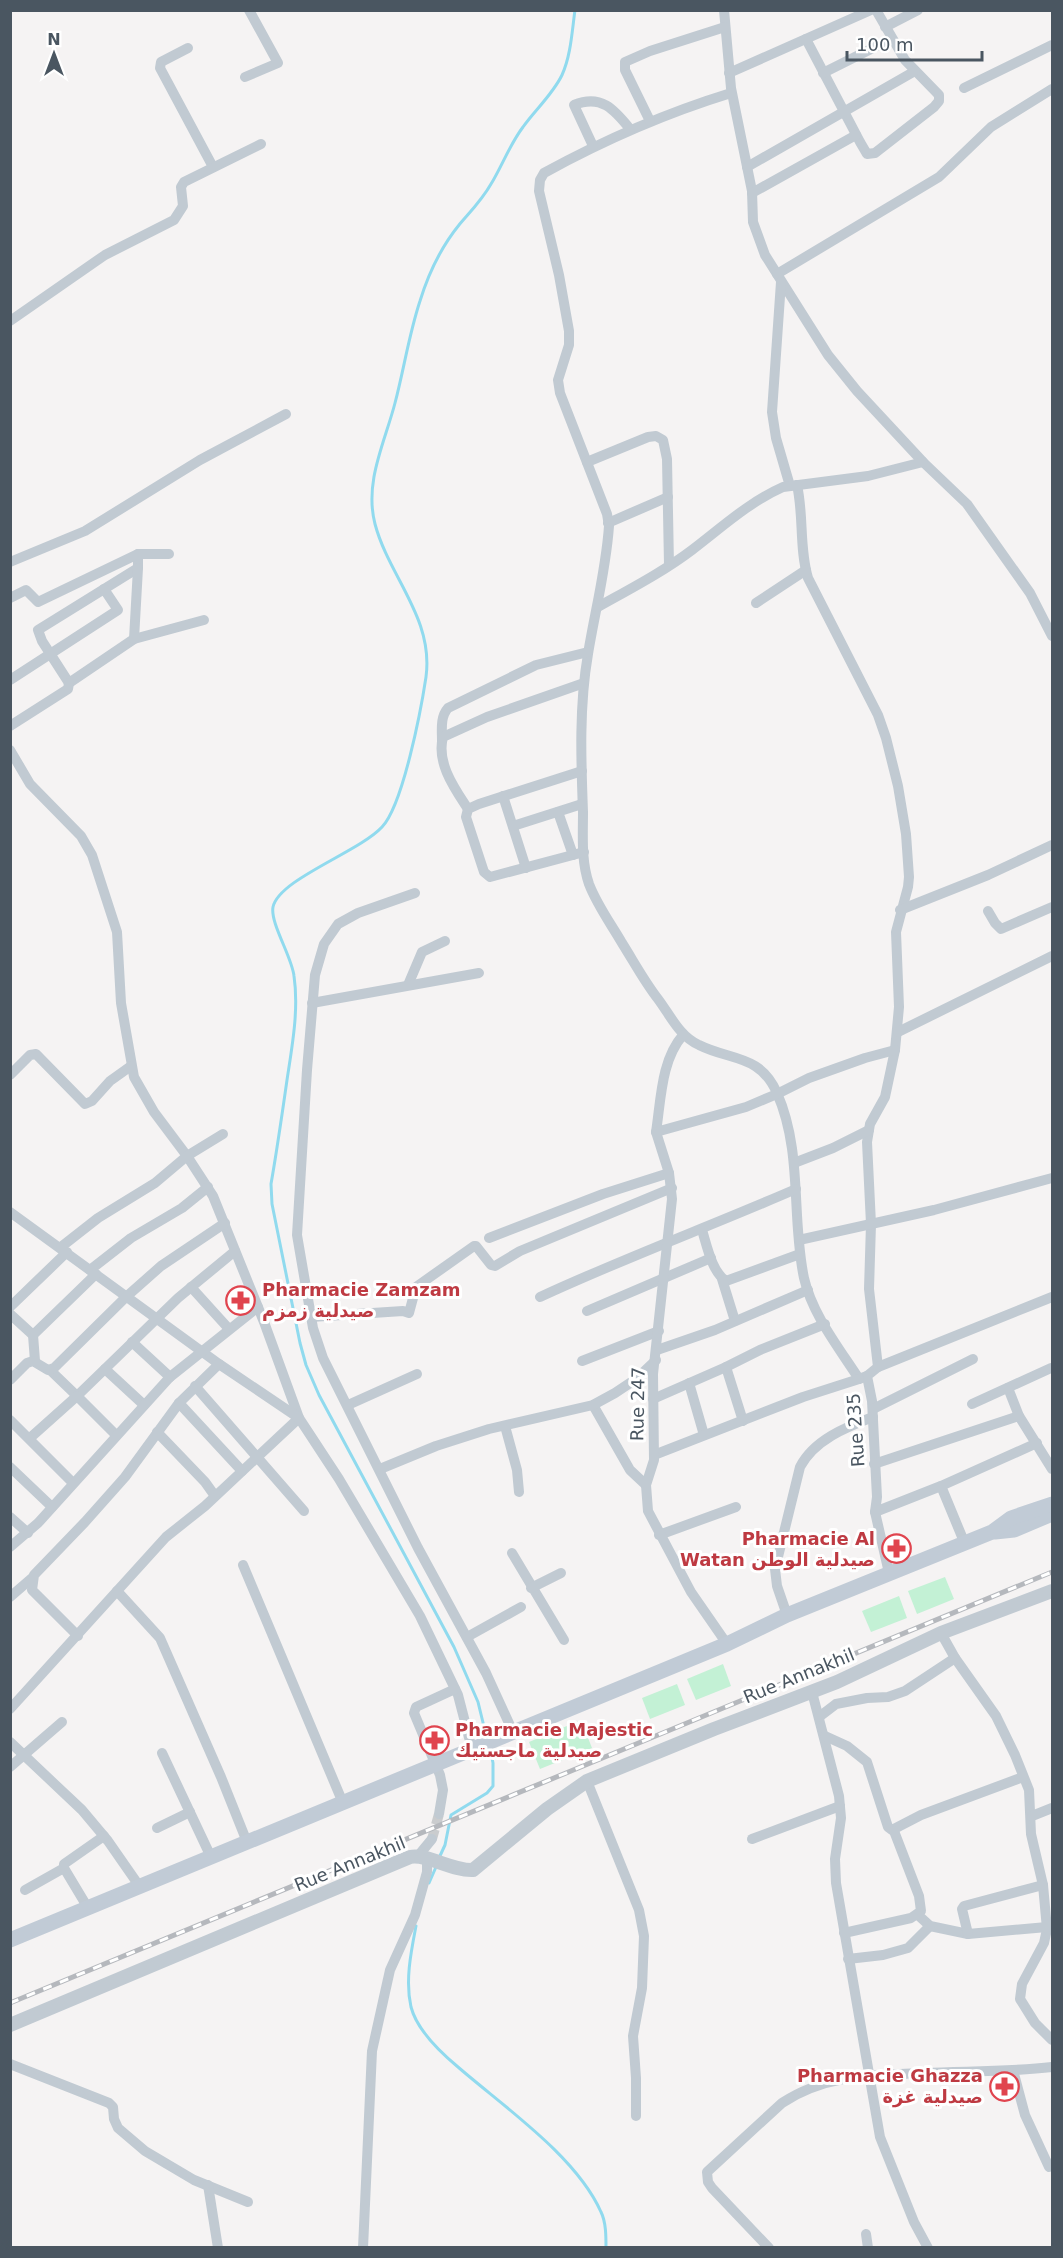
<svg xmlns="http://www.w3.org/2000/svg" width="1063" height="2258" font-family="'DejaVu Sans','Noto Sans Arabic',sans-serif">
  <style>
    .green { fill: #c3f1d5 }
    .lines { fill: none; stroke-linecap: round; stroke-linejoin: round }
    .stream { stroke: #90daee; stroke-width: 3 }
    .minor-tunnel { stroke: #caccce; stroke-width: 10; stroke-dasharray: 10 5; stroke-linecap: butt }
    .minor { stroke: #c1cad2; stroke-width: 10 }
    .tertiary { stroke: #c1cad2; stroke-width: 14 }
    .secondary { stroke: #c1cbd6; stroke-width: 15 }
    .rail-casing { stroke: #b5b8bd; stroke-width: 5 }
    .rail { stroke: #fff; stroke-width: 3; stroke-dasharray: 9; stroke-linecap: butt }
    .labels { text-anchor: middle; stroke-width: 6; stroke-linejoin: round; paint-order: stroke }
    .health-label { font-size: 18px; font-weight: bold; fill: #be3a42; stroke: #fff; text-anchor: start }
    .street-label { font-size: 18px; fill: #4a5661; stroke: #fff }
  </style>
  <rect width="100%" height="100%" fill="#f5f3f3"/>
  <g class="green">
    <polygon points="945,1577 954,1599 917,1614 908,1591"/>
    <polygon points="899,1596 907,1618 871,1632 862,1611"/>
    <polygon points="723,1664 731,1686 696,1700 687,1679"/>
    <polygon points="677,1684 685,1705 650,1719 642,1698"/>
    <polygon points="581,1720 592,1748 540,1769 529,1742"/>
  </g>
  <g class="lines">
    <g class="stream">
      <path d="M487,1739L478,1702L454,1647L319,1395L306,1365L300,1343L272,1204L271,1184C277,1150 282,1115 287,1080C292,1047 299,1010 294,976C292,957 270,923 273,907C279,879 359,852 382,827C403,805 421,710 426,677C434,618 389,577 375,524C364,482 385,442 395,403C404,369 409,334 420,301C428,275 442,246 459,225C470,212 482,200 491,184C502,166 510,144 523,127C535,110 553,94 562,75C571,55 572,31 575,10"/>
      <polyline points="439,1858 445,1845 451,1815 487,1793 493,1786 493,1763 490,1748"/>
      <polyline points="429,1883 436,1867"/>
      <path d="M416,1926C411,1952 405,1981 411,2007C417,2030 440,2052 458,2067C504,2107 576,2156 601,2212C606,2222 606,2236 606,2248"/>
    </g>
    <polyline class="minor-tunnel" points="432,1839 439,1814"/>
    <g class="minor">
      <polyline points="724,10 731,88 752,191 753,222 765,255 828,355 857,391 923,462 967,504 1030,593 1052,636"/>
      <polyline points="885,27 918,10"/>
      <polyline points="806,39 860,142 867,154 875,153 934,107 939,101 939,95 905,60 876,10"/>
      <polyline points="188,48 161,62 160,68 213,167"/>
      <polyline points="729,73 871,10"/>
      <polyline points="823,73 891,39"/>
      <polyline points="245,77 278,63 249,10"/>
      <polyline points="964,88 1052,45"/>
      <path d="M731,93C666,113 604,140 544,173L540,180L539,191L559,275L569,331V345L558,380L560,393L607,514L609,526C606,570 595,611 588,654C579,706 581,760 583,812C583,836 581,861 589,884C597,905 611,924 622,943C634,962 644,981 658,999C670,1015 680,1037 699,1045C731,1061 760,1054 777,1093C803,1152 791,1217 804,1278C812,1314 839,1348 859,1379L867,1376"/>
      <polyline points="650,121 625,70 625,62 650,51 725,27"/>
      <path d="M593,146L574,105C601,94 614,109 630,129"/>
      <polyline points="747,167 915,71"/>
      <polyline points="752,193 856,135"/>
      <polyline points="777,274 939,177 991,127 1052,89"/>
      <polyline points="781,282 772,412 776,438 790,486"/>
      <polyline points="10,321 105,255 174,220 183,206 181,187 184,182 261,144"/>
      <polyline points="587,462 648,437 656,436 663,440 667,459 669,565"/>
      <path d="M797,485C804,516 799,548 808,578L878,715L886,738L898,786L906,834L909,877L908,887L896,932L899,1007L895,1050L885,1097L870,1124L867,1142L871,1224L869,1289L878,1367L867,1376L872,1401L877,1497L875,1512L889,1573"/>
      <polyline points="608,523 668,497"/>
      <polyline points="138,554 138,568 38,630 42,641 69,683 134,639 204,620"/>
      <polyline points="10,562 85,531 200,460 286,414"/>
      <polyline points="10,598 26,590 38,602 138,554 169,554"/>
      <polyline points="756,603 806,570"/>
      <path d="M598,607C630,589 663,572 692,550C721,528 749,502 783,487L868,476L923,462"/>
      <polyline points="134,639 138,568"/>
      <polyline points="10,680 118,610 104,589"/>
      <polyline points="10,726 68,689 69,683"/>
      <path d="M442,741C442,730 440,717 448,708L536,665L588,652"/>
      <polyline points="10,750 30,784 81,836 92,855 117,932 121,1003 134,1077 154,1112 187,1156 213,1196 264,1322 299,1418 205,1506 166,1537 10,1709"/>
      <polyline points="582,771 479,804 468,809 466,817 484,872 490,877 584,852"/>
      <polyline points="503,796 526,868"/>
      <path d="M468,809C455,789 436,763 443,737L487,717L584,683"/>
      <polyline points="558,812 573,855"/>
      <polyline points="513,826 582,804"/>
      <polyline points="415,893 358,913 338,924 324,944 315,975 307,1070 297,1235 313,1328 323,1358 418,1548 486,1673 513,1732"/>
      <polyline points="900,910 988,875 1052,845"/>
      <polyline points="988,911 995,923 1001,929 1052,907"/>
      <polyline points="408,985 422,952 445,941"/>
      <polyline points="312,1003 479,973"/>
      <polyline points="898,1032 1052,956"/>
      <polyline points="10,1075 30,1055 36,1054 85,1104 92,1101 110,1081 131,1066"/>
      <path d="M656,1132C661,1100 661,1060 683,1035"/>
      <polyline points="794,1163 833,1148 869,1130"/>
      <polyline points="10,1212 219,1364 299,1418 339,1479 420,1616 458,1695 472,1749"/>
      <path d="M702,1230C707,1246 712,1272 726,1281L800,1254"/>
      <polyline points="489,1238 603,1194 669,1173"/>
      <polyline points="799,1240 934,1210 1052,1178"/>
      <polyline points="61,1247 98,1218 155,1183 187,1156 223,1134"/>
      <polyline points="90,1270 131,1238 182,1208 208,1187"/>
      <polyline points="722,1279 735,1321"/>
      <polyline points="191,1287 229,1329"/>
      <path d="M540,1297C624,1258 711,1226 796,1189"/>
      <polyline points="10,1307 67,1252"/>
      <polyline points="587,1311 711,1258"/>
      <polyline points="10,1314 33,1335 35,1361"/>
      <polyline points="311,1317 403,1311 409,1313 416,1287 474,1246 476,1246 491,1265 495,1266 520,1251 672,1188"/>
      <polyline points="33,1335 96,1274"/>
      <polyline points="132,1342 170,1377"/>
      <polyline points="657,1350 715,1330 808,1290"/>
      <polyline points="582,1361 659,1331"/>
      <polyline points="726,1367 760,1350 825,1324"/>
      <polyline points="878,1367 1052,1297"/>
      <polyline points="105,1369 144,1405"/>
      <polyline points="50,1370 77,1396 178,1298 235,1251"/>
      <polyline points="10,1380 27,1363 33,1361 48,1370 54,1368 126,1297 161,1266 225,1223"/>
      <polyline points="689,1383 704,1435"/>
      <polyline points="195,1386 304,1511"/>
      <polyline points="1008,1388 1019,1416 1052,1469"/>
      <polyline points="653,1399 726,1367 743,1421"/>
      <polyline points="179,1403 242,1471"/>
      <polyline points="972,1404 1051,1368"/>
      <polyline points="348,1405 417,1374"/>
      <polyline points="593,1405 630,1470 646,1485"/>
      <polyline points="873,1409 973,1359"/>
      <polyline points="10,1420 73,1483"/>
      <polyline points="505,1426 517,1470 519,1492"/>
      <polyline points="157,1432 205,1482 215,1496"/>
      <polyline points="30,1438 77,1396 116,1435"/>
      <polyline points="654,1455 803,1397 859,1379"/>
      <polyline points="874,1464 1019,1416"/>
      <polyline points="10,1467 52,1507"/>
      <polyline points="380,1469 436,1446 489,1429 593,1405 615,1393 636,1379 656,1360"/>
      <polyline points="941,1486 965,1544"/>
      <polyline points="875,1512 941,1486 1037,1443"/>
      <polyline points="10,1517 28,1533"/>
      <polyline points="659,1535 736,1507"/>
      <polyline points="10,1547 38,1523 170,1377 258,1307"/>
      <polyline points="512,1553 564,1640"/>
      <polyline points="243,1565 343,1803"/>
      <polyline points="531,1588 561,1573"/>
      <polyline points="117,1591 160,1638 221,1777 247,1842"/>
      <polyline points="10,1597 32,1578"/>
      <path d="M787,1615L777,1586L775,1569L800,1467C814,1440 846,1427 873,1417"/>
      <polyline points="941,1633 955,1658 996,1716 1015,1755 1029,1790 1031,1834 1043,1885 1047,1929 1044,1943 1022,1984 1020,1999 1035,2023 1052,2040"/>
      <polyline points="78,1636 32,1590 34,1575 85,1522 125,1477 179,1403 219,1364"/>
      <polyline points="467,1637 521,1607"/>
      <polyline points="727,1644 691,1592 648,1511 646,1485 654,1460 653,1374 672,1199 669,1173 656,1132 746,1107 777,1094 809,1078 865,1058 895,1050"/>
      <polyline points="812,1692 839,1796 841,1818 835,1859 836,1883 880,2137 914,2222 928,2248"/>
      <polyline points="819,1717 836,1704 867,1698 888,1697 905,1691 955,1658"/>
      <polyline points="825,1736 847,1746 867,1762 888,1827 892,1830 921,1815 1023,1777"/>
      <polyline points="10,1742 82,1810 108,1841 140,1887"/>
      <polyline points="162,1753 211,1857"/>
      <polyline points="10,1767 62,1722"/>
      <polyline points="587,1781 639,1910 644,1936 642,1988 633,2036 636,2078 636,2116"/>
      <polyline points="439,1814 443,1790 440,1775 414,1713 416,1707 455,1689"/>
      <polyline points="1032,1816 1052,1808"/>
      <polyline points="157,1828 190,1812"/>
      <polyline points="752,1839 840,1806"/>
      <polyline points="418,1856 432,1839"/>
      <polyline points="25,1890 64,1868"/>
      <polyline points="88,1908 64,1868 64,1864 104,1836"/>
      <polyline points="918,1915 930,1926 968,1934 1047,1927 1052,1923"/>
      <polyline points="844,1933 911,1918 921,1911 919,1896 894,1831"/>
      <polyline points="968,1934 962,1909 964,1906 1043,1885"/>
      <polyline points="848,1959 883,1955 908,1948 930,1926"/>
      <polyline points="10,2064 109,2103 113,2107 114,2119 118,2128 145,2151 194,2180 248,2202"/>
      <polyline points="1013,2070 1025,2115 1049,2167"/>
      <polyline points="208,2185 218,2248"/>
      <polyline points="866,2234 868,2248"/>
      <polyline points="363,2248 372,2051 390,1970 415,1915 427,1872 427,1859"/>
      <path d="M769,2248L712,2188L708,2182L707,2172L782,2103C826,2074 873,2075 924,2073C967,2071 1010,2072 1052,2067"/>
    </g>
    <path class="tertiary" d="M10,2025L410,1857C426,1853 452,1871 473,1870L547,1809L587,1781L714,1729L837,1682L941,1633L1052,1591"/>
    <g class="secondary">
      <polyline points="995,1532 1014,1530 1052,1514"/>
      <polyline points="10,1940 727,1644 787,1615 992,1532 1011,1518 1052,1504"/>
    </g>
    <defs>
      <polyline id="rail" points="10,2003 1052,1572"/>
    </defs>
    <use href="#rail" class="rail-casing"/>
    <use href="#rail" class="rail"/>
  </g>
  <defs>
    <symbol id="pharmacy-ring" viewBox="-11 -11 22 22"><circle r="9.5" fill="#fff" stroke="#e0444e" stroke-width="1.5"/><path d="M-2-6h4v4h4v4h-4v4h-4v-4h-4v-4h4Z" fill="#e0444e"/></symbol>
  </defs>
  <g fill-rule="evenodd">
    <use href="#pharmacy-ring" x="224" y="1284" width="33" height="33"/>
    <use href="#pharmacy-ring" x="880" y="1532" width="33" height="33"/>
    <use href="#pharmacy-ring" x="418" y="1724" width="33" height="33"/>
    <use href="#pharmacy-ring" x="988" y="2070" width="33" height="33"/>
  </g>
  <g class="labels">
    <g class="health-label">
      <text x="262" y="1296">Pharmacie Zamzam<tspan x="262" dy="21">صيدلية زمزم</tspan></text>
      <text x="875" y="1545" text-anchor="end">Pharmacie Al<tspan x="875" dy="21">Watan صيدلية الوطن</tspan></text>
      <text x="455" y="1736">Pharmacie Majestic<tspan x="455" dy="21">صيدلية ماجستيك</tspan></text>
      <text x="983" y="2082" text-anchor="end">Pharmacie Ghazza<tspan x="983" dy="21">صيدلية غزة</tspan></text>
    </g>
    <g class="street-label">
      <text transform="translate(638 1404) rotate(-89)" y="6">Rue 247</text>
      <text transform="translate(856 1430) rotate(-94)" y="6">Rue 235</text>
      <text transform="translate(799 1676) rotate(-22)" y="6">Rue Annakhil</text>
      <text transform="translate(350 1864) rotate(-22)" y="6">Rue Annakhil</text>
    </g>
  </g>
  <rect width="1063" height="2258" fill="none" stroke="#4a5661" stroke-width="24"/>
  <g transform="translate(54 54)" stroke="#ffffff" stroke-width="4.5" paint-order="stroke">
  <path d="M0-4.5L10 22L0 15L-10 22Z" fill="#4a5661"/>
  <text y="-9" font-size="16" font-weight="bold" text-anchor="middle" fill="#4a5661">N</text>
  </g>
  <path d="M847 51v9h135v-9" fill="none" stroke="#4a5661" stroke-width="3"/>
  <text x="856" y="51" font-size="18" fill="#4a5661" stroke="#ffffff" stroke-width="4.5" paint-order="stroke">100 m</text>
</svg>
